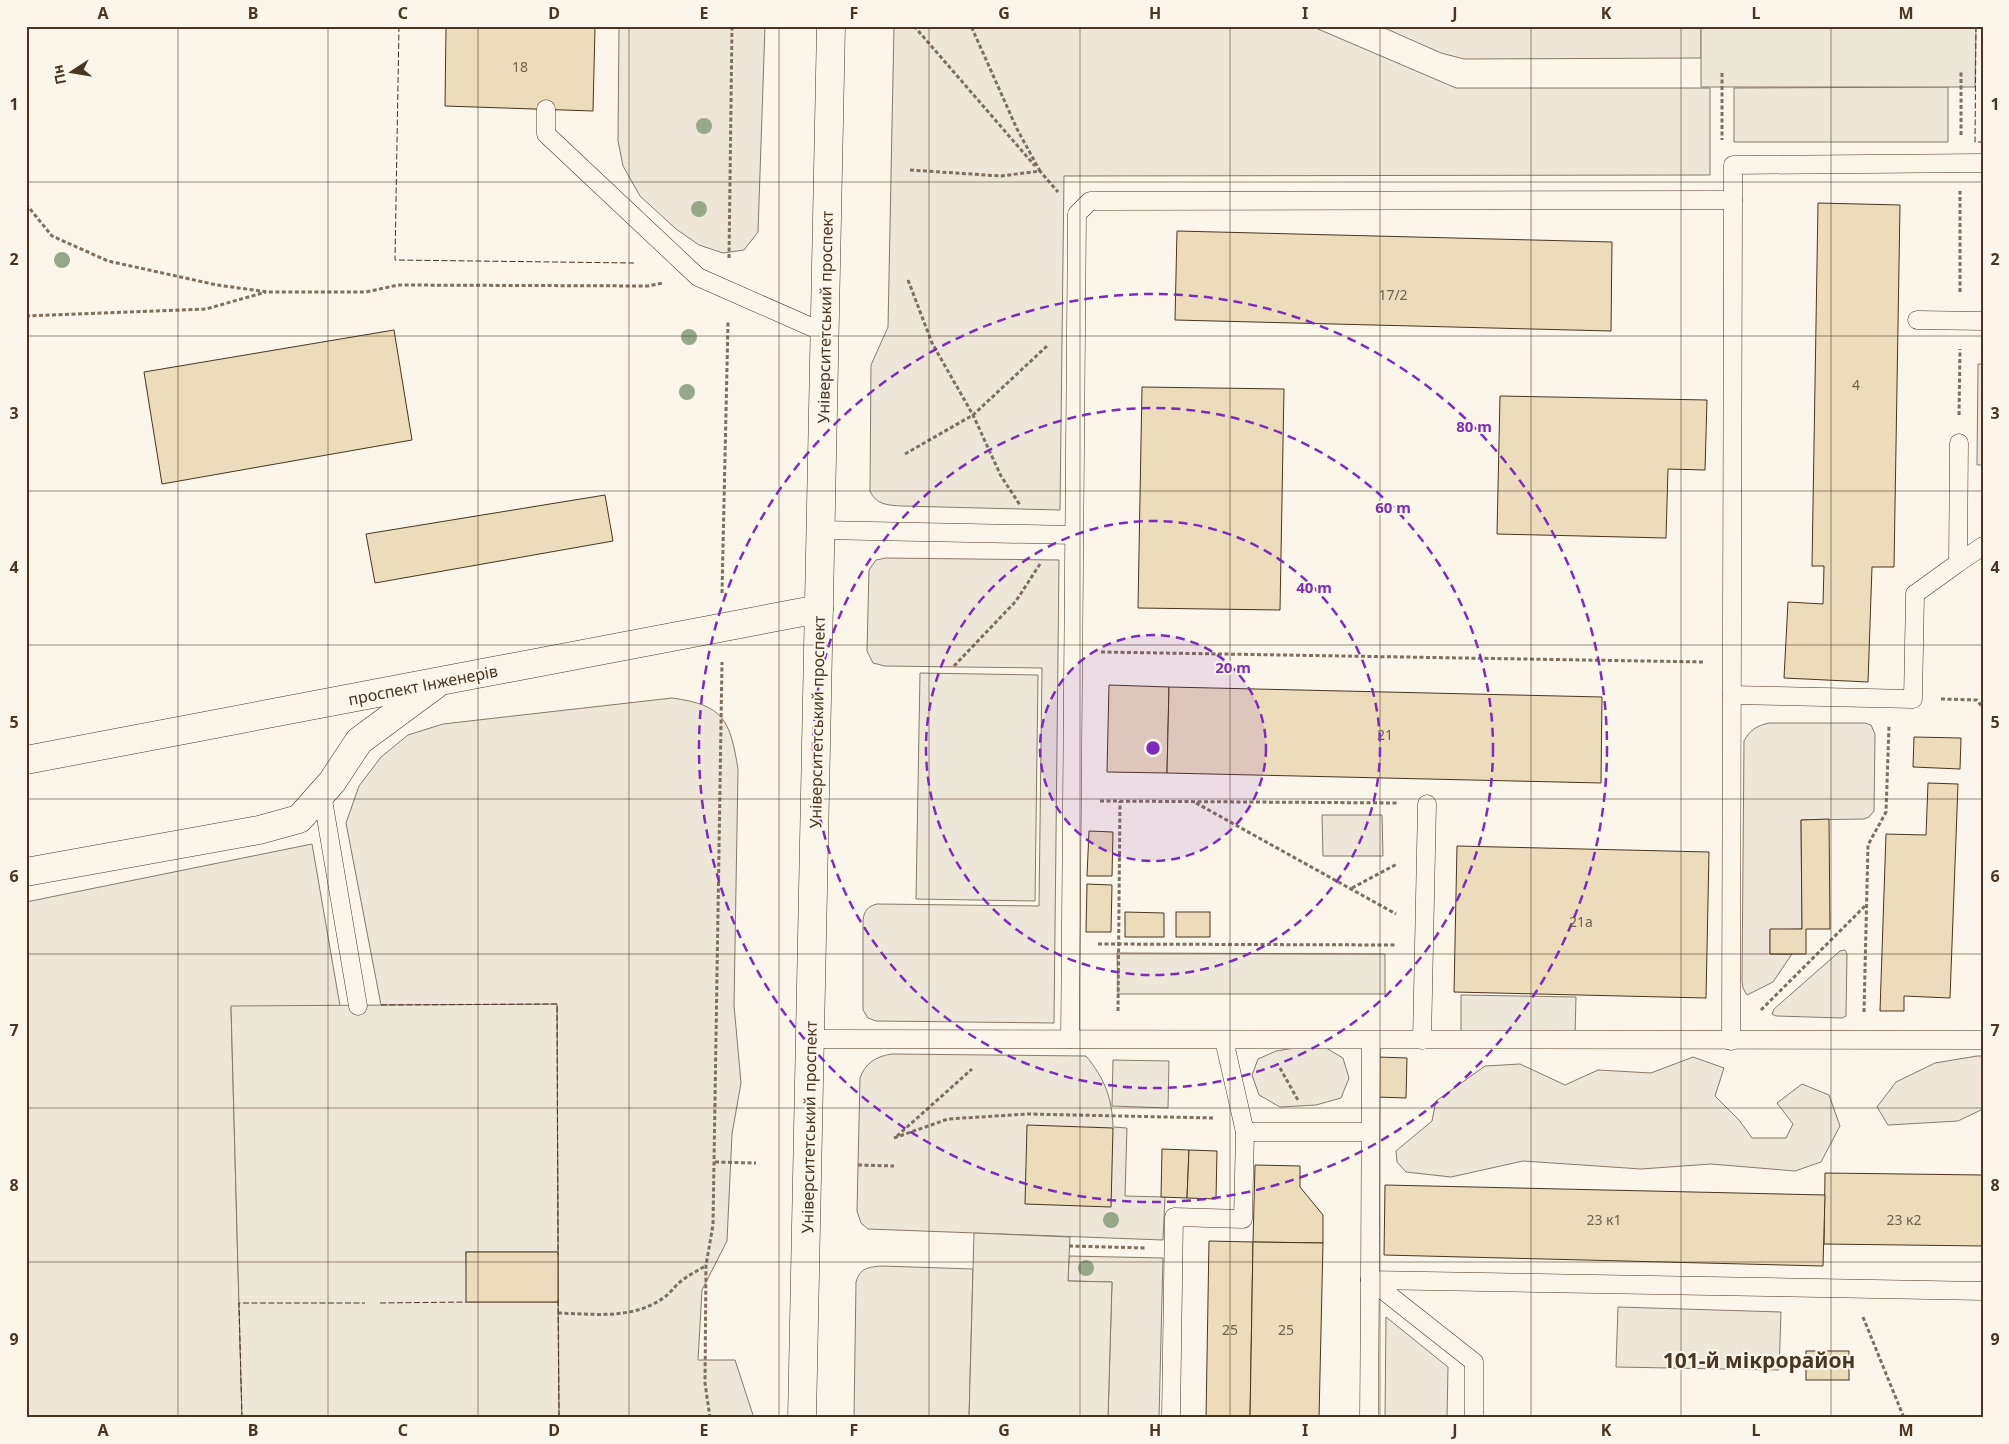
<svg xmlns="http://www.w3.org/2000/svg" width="2009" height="1444" font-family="'Noto Sans',sans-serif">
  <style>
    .green { fill: #ede6d9; stroke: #887966 }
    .parking { fill: #ede7d9; stroke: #887966 }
    .building { fill: #ecdcbc; stroke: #4a3520 }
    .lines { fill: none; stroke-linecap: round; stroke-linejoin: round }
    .lane-casing { stroke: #4a3520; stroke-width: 19 }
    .street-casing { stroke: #4a3520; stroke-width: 29 }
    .primary-casing { stroke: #4a3520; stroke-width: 29 }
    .path { stroke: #7f6f5c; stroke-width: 3; stroke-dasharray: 4 2.5; stroke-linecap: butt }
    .lane { stroke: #fbf6e9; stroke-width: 18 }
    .street { stroke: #fbf6e9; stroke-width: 28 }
    .primary { stroke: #fbf6e9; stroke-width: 28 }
    .fence { stroke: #4a3520; stroke-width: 1; stroke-dasharray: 6 2.5; stroke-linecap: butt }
    .tree { fill: #96a887 }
    .grid { fill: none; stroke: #4a3520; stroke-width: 1; stroke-opacity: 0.55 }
    .ring { fill: none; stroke: #7b2cbf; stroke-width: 2.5; stroke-dasharray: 9 6 }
    .labels { text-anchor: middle; stroke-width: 4; stroke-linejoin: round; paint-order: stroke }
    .number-label { font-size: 14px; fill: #725f47 }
    .street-label { font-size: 16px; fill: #4a3520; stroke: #fbf6e9 }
    .district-label { font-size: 21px; font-weight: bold; fill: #4a3520; stroke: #fbf6e9 }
    .centre { fill: #7b2cbf; stroke: #fbf6e9; stroke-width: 2.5 }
    .ring-label { font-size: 15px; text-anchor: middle; font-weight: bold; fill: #7b2cbf; stroke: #fbf6e9; stroke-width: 4; stroke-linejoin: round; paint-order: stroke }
    .neatline { fill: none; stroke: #4a3520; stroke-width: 2 }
    .grid-label { font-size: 16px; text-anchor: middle; font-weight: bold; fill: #4a3520 }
  </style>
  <rect width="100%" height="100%" fill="#fbf6e9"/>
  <g class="green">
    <polygon points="619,26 765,26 758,232 744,250 723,253 699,245 676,229 640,196 623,166 618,141"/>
    <path d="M894,26H1311L1456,88H1710V175L1064,176L1060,510L901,506C888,505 876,505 870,491L871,365L888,327Z"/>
    <polygon points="1380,26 1701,26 1701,58 1464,59 1441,53"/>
    <polygon points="1948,87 1948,142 1734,142 1734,88"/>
    <polygon points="1978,364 1983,364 1983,465 1977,465"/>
    <path d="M886,558L1059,560L1054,1023L876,1021L868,1018L863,1010V920C864,911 868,906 877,904L1039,906L1042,668L885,666L873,663L867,651L869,570L876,560Z"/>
    <path d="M672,698C724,705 730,720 738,769L734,1005L741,1083L732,1134L727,1241L702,1290L698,1360H735L754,1418H559L557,1005H381L346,823L359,786L381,757L408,735L443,724Z"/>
    <path d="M1769,723H1865L1871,725L1875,734L1874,811L1869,817L1864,819L1801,820L1802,929L1770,930V954H1792L1773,982L1747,995L1743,988L1742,981L1744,741C1750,730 1756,726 1769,723Z"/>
    <polygon points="1322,815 1382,815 1383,856 1323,856"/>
    <polygon points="312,844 340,1006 231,1007 242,1418 26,1418 26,902"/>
    <polygon points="1845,950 1847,954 1846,1016 1842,1018 1776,1016 1772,1014 1774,1009 1840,951"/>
    <polygon points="1307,1046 1326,1048 1343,1058 1349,1078 1341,1098 1316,1105 1280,1107 1259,1095 1252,1075 1258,1059 1276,1051"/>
    <path d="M892,1054L1086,1056C1105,1079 1112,1098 1113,1127L1127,1128L1125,1196L1165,1197L1163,1240L868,1229L861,1223L857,1211L860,1078C865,1063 877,1056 892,1054Z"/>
    <polygon points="1977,1056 1983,1056 1983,1109 1958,1121 1888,1125 1877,1107 1896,1082 1935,1063"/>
    <polygon points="1693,1057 1724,1068 1715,1096 1739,1120 1752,1138 1786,1138 1793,1124 1777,1103 1802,1084 1829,1095 1840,1126 1821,1162 1795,1171 1711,1164 1641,1169 1523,1161 1451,1177 1406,1172 1397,1162 1396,1151 1432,1121 1436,1101 1485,1066 1520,1064 1565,1085 1598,1070 1651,1073"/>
    <polygon points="1069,1256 1163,1258 1159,1418 1108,1418 1112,1282 1068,1281"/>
    <path d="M882,1266L973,1269L969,1418H854L856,1282C860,1268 868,1267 882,1266Z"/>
    <polygon points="1618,1307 1781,1312 1779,1370 1616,1367"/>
    <polygon points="1386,1317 1448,1367 1447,1418 1385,1418"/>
  </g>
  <g class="parking">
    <polygon points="1701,26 1976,26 1975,87 1701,87"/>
    <polygon points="920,673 1038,675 1035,901 916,899"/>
    <polygon points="1117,953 1385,954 1385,994 1118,994"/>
    <polygon points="1461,995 1576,997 1575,1036 1461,1034"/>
    <polygon points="557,1004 558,1252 466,1252 467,1302 558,1302 559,1418 242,1418 231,1006"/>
    <polygon points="1113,1060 1169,1061 1168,1108 1112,1106"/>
    <polygon points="974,1233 1070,1237 1068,1281 1112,1282 1108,1418 969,1418"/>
  </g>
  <g class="building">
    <polygon points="446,26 595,27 593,111 445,106"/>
    <polygon points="1818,203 1900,205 1894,567 1872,567 1868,682 1784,678 1788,602 1823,604 1824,566 1812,566"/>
    <polygon points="1177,231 1612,242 1611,331 1175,320"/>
    <polygon points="394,330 412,440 162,484 144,372"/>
    <polygon points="1142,387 1284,389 1280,610 1138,608"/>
    <polygon points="1500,396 1707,400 1705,470 1668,469 1666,538 1497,534"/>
    <polygon points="605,495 613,541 375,583 366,534"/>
    <polygon points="1109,685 1169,687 1167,773 1107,772"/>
    <polygon points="1169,687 1602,697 1601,783 1167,773"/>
    <polygon points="1914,737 1961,738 1960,769 1913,767"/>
    <polygon points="1928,783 1958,784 1950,998 1904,996 1904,1011 1880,1011 1886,834 1926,835"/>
    <polygon points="1829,819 1830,929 1806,929 1806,954 1770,954 1770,929 1802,929 1801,820"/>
    <polygon points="1089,831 1113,832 1112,876 1087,876"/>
    <polygon points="1457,846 1709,852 1706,998 1454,992"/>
    <polygon points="1087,884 1112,885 1111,932 1086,932"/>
    <polygon points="1125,912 1164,913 1164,937 1125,937"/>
    <rect x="1176" y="912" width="34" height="25"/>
    <polygon points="1378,1057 1407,1058 1406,1098 1377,1097"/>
    <polygon points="1027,1125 1113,1128 1111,1207 1025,1204"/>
    <polygon points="1162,1149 1189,1150 1187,1198 1161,1197"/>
    <polygon points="1189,1150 1217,1151 1216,1199 1187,1198"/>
    <polygon points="1255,1165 1300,1166 1300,1187 1323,1215 1323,1243 1253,1242"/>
    <polygon points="1825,1173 1983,1175 1983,1246 1824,1244"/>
    <polygon points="1385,1185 1825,1195 1823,1266 1384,1255"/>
    <polygon points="1209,1241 1253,1242 1250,1418 1206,1418"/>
    <polygon points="1253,1242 1323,1243 1319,1418 1250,1418"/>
    <rect x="466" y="1252" width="92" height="50"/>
    <rect x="1806" y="1351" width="43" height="29"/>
  </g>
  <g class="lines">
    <defs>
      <g id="lane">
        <polyline points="546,109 546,134 698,277 825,333"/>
        <polyline points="1733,200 1733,165 1983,163"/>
        <polyline points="1917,320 1983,321"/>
        <polyline points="821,530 1074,535"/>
        <polyline points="1958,563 1983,546"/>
        <polyline points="1732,695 1913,699 1915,594 1958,563 1959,443"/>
        <polyline points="322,794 358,1006"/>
        <polyline points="811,1039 1983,1040"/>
        <polyline points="1070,1039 1077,214 1090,201 1733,200 1731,1041"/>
        <polyline points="1371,1040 1370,1280 1983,1291"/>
        <polyline points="1422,1040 1427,804"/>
        <polyline points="1245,1132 1370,1132"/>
        <polyline points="1370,1280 1474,1362 1474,1418"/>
        <polyline points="1171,1418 1174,1217 1243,1219 1245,1132 1224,1040"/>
        <polyline points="1369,1418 1370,1280"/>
      </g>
      <g id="street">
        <polyline points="26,760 819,609"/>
        <polyline points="26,872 259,830 299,819 332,782 359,741 435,685"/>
      </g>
      <polyline id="primary" points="802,1418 831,26"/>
    </defs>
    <use href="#lane" class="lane-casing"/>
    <use href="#street" class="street-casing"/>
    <use href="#primary" class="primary-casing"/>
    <g class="path">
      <polyline points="914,26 1035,166"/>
      <polyline points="1722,73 1722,140"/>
      <polyline points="1961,135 1961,72"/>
      <polyline points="910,170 1001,176 1040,171 1017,129 971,26"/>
      <polyline points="1039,170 1058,192"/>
      <polyline points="26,204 52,236 108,261 217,285 268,292 366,292 398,285 648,286 663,283"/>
      <polyline points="729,258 732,26"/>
      <polyline points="908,280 932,343 973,415 1001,476 1020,505"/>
      <polyline points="1960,292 1960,191"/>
      <polyline points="26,316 206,309 266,292"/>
      <polyline points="1959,415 1960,349"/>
      <polyline points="905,454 973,415 1047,346"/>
      <polyline points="722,593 728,322"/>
      <polyline points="1101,652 1705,662"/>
      <polyline points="954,666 1016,601 1040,564"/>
      <polyline points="1941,699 1977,700 1983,708"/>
      <polyline points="1100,801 1399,803"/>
      <polyline points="1196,803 1396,914"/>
      <polyline points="1352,888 1397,864"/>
      <polyline points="1098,944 1395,945"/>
      <polyline points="1761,1010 1866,905"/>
      <polyline points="1118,1011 1120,801"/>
      <polyline points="1864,1012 1868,845 1886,812 1889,726"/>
      <polyline points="1280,1068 1299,1102"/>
      <polyline points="897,1136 972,1069"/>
      <polyline points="894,1138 948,1119 1028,1114 1213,1118"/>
      <polyline points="715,1162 756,1163"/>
      <polyline points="858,1165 894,1166"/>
      <polyline points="1069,1246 1146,1248"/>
      <path d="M558,1313C595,1314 635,1320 666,1296C671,1292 675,1286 680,1282C687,1276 697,1271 705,1266"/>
      <polyline points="1863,1317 1904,1418"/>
      <polyline points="710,1418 705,1383 706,1265 713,1225 722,662"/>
    </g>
    <use href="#lane" class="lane"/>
    <use href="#street" class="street"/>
    <use href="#primary" class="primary"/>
    <g class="fence">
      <polyline points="399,26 395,260 634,263"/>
      <polyline points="1976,26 1975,142 1983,142"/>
      <polyline points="381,1005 557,1004 558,1255"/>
      <polyline points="558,1300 559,1418"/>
      <polyline points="380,1303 466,1302"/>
      <polyline points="242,1418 239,1303 365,1303"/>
    </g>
  </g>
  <g class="tree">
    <circle cx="704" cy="126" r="8"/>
    <circle cx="699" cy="209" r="8"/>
    <circle cx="62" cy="260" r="8"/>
    <circle cx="689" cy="337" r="8"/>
    <circle cx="687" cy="392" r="8"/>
    <circle cx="1111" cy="1220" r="8"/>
    <circle cx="1086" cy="1268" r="8"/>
  </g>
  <path class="grid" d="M178,26V1418M328,26V1418M478,26V1418M629,26V1418M779,26V1418M929,26V1418M1080,26V1418M1230,26V1418M1380,26V1418M1531,26V1418M1681,26V1418M1831,26V1418M26,182H1983M26,336H1983M26,491H1983M26,645H1983M26,799H1983M26,954H1983M26,1108H1983M26,1262H1983"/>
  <circle cx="1153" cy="748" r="113" fill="#7b2cbf" fill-opacity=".12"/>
  <g class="ring">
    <circle cx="1153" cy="748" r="113"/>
    <circle cx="1153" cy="748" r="227"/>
    <circle cx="1153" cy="748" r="340"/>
    <circle cx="1153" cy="748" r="454"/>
  </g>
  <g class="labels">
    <g class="number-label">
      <text x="520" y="72">18</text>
      <text x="1393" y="300">17/2</text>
      <text x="1856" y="390">4</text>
      <text x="1385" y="740">21</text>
      <text x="1581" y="927">21а</text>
      <text x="1604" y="1225">23 к1</text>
      <text x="1904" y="1225">23 к2</text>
      <text x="1230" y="1335">25</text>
      <text x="1286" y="1335">25</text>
    </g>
    <g class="street-label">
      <text transform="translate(825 317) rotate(-89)" y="6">Університетський проспект</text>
      <text transform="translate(423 685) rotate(-11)" y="6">проспект Інженерів</text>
      <text transform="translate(817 722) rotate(-89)" y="6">Університетський проспект</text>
      <text transform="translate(809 1127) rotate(-89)" y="6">Університетський проспект</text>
    </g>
    <g class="district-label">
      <text x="1759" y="1368">101-й мікрорайон</text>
    </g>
  </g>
  <circle cx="1153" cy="748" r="8" class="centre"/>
  <g class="ring-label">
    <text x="1474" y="432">80 m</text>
    <text x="1393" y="513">60 m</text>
    <text x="1314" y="593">40 m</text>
    <text x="1233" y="673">20 m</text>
  </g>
  <rect width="2009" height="1444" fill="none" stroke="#fbf6e9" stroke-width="55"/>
  <g transform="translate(72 72) rotate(258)" stroke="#fbf6e9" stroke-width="4" paint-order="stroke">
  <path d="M0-4L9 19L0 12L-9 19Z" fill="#4a3520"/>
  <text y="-8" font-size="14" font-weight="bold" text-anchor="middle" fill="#4a3520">Пн</text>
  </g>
  <rect x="28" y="28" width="1954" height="1388" class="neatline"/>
  <g class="grid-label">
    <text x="103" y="19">A</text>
    <text x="253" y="19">B</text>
    <text x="403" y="19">C</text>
    <text x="554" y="19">D</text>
    <text x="704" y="19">E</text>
    <text x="854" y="19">F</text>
    <text x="1004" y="19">G</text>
    <text x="1155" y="19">H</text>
    <text x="1305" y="19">I</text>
    <text x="1455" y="19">J</text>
    <text x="1606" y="19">K</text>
    <text x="1756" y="19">L</text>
    <text x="1906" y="19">M</text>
    <text x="14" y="110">1</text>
    <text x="1995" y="110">1</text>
    <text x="14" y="265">2</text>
    <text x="1995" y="265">2</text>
    <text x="14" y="419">3</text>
    <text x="1995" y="419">3</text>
    <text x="14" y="573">4</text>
    <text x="1995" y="573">4</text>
    <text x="14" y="728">5</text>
    <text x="1995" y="728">5</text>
    <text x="14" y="882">6</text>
    <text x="1995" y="882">6</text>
    <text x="14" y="1036">7</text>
    <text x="1995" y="1036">7</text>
    <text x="14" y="1191">8</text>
    <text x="1995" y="1191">8</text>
    <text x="14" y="1345">9</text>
    <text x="1995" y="1345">9</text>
    <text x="103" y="1436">A</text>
    <text x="253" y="1436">B</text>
    <text x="403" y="1436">C</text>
    <text x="554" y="1436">D</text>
    <text x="704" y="1436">E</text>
    <text x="854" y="1436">F</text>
    <text x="1004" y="1436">G</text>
    <text x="1155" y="1436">H</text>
    <text x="1305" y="1436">I</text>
    <text x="1455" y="1436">J</text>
    <text x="1606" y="1436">K</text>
    <text x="1756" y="1436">L</text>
    <text x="1906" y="1436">M</text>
  </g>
</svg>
